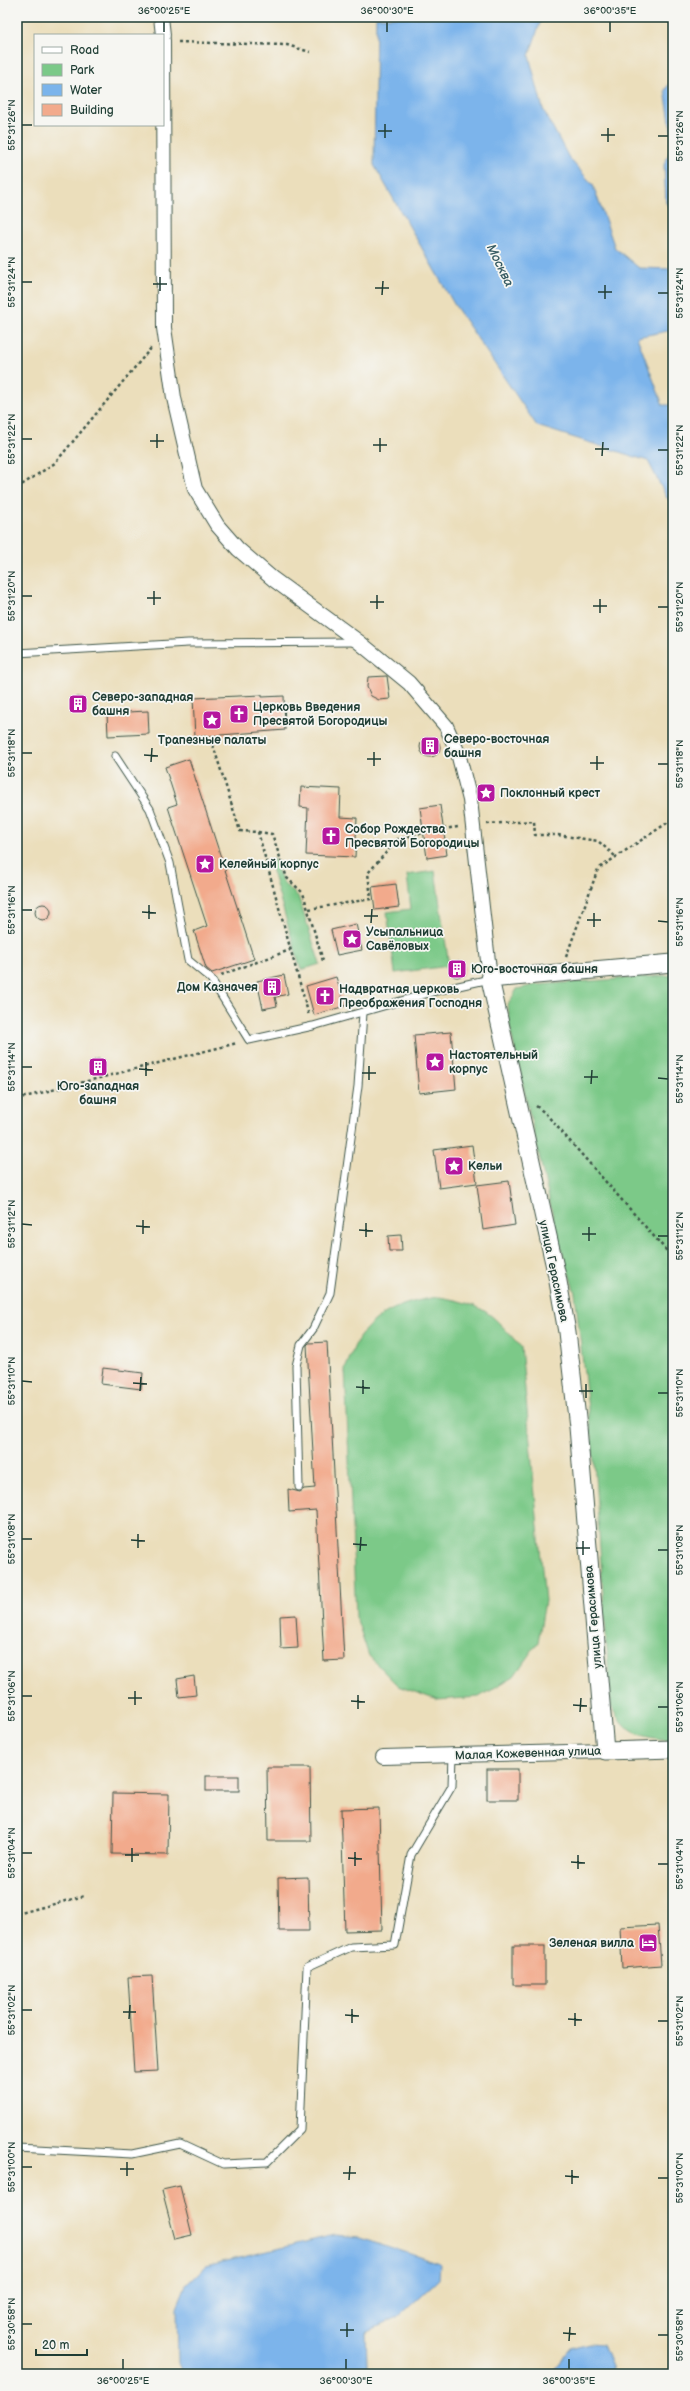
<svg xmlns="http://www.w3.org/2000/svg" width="690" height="2391" font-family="'Balsamiq Sans',sans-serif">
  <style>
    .green { fill: #7bc988; stroke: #4d835e }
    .water { fill: #7bb4eb; stroke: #4d7890 }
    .building { fill: #f2aa8c }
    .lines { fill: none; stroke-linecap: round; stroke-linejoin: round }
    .service-casing { stroke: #3e5548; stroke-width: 9 }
    .minor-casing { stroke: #3e5548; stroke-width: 16 }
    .tertiary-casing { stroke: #3e5548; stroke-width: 19 }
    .path { stroke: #3e5548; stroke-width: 2.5; stroke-dasharray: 3 3; stroke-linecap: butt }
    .service { stroke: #fff; stroke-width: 7 }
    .minor { stroke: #fff; stroke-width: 14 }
    .tertiary { stroke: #fff; stroke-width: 17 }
    .ticks { fill: none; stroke: #1f3d34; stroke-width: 1.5 }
    .labels { text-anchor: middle; stroke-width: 3.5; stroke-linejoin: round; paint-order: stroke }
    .poi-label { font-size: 12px; font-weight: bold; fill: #1f3d34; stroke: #f6f6f2; text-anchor: start }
    .street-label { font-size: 12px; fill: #1f3d34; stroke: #f6f6f2 }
    .water-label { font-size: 13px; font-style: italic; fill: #365b62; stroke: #f6f6f2 }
    .neatline { fill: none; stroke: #1f3d34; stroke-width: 1.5 }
    .ticks-label { font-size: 10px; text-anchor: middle; fill: #1f3d34 }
  </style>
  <rect width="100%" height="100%" fill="#f6f6f2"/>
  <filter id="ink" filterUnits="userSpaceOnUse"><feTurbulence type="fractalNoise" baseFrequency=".025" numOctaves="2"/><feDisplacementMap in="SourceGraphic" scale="8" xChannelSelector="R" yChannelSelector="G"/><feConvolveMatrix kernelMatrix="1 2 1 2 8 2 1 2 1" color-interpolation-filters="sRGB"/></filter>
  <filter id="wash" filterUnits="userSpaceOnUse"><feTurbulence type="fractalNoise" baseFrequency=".012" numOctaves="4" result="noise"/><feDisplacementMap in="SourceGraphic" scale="16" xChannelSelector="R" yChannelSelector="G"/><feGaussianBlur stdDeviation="0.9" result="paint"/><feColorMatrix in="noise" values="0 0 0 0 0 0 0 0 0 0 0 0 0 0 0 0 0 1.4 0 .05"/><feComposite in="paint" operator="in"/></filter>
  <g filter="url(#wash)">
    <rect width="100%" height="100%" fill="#ebdebb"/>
    <g class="green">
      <polygon points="274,859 280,876 285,885 298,896 320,964 301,970 269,861"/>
      <polygon points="435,871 449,966 395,973 387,912 411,909 407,875"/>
      <path d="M673,975V1740H671C641,1737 626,1735 611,1706L594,1462L575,1293L557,1234L510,1028L508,1005L517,989L535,985Z"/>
      <path d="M439,1297C486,1305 491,1313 521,1347L545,1601L538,1642L514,1676L479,1697L437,1700L398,1686L369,1656L356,1617L345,1369C350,1359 353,1347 359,1338C378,1310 408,1301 439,1297Z"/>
    </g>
    <g class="water">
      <polygon points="376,17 542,17 529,56 543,109 569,158 593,185 615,248 639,268 673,269 673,330 637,337 663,405 673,405 673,503 667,498 648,461 537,426 454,304 374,165"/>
      <polygon points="673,78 673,141 665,90"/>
      <polygon points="673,144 673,211 666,203 664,165"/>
      <polygon points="334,2235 360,2237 440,2264 439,2279 397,2318 366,2332 367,2364 371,2374 183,2374 178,2362 177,2307 186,2285 206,2266"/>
      <polygon points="590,2343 603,2344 613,2368 610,2374 555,2374 554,2369 571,2348"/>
    </g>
    <g id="blocks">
      <g class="building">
        <polygon points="387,676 390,699 379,700 371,696 367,687 368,677"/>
        <polygon points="262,695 262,697 284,696 285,730 195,737 193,698"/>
        <circle cx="78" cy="704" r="7"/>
        <polygon points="148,711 149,734 108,736 107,713"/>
        <circle cx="430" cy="747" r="10"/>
        <polygon points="189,759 254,959 212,973 206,968 194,931 207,926 168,807 177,804 165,767"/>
        <polygon points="301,787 341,789 340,817 357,818 355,857 306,855 308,808 300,807"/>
        <polygon points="440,805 447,855 427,858 420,808"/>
        <polygon points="396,884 399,907 375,910 372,887"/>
        <circle cx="43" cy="912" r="8"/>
        <polygon points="356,924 362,950 337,955 331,930"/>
        <circle cx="457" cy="969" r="8"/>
        <polygon points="284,975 288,994 275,997 277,1006 263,1009 257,981"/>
        <polygon points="336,977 345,1006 314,1015 306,986"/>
        <polygon points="451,1032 456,1089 419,1093 414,1035"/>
        <circle cx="98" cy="1066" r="7"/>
        <polygon points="472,1145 477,1183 439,1188 434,1150"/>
        <polygon points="509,1181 515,1225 483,1230 477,1185"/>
        <polygon points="401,1235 402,1251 389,1251 388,1236"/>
        <polygon points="327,1342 344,1660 324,1661 316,1510 289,1512 288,1489 300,1492 304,1489 315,1488 307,1345 309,1343"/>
        <polygon points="103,1368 143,1373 141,1389 101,1384"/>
        <polygon points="296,1615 298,1648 281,1649 280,1616"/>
        <polygon points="194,1676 196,1695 179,1697 177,1679"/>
        <polygon points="267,1767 310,1767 311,1841 268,1841"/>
        <rect x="487" y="1769" width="31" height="31"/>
        <rect x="206" y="1776" width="33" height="15"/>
        <polygon points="113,1793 169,1794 168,1855 112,1854"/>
        <polygon points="379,1808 382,1930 345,1931 341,1809"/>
        <polygon points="308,1877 309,1931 279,1931 278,1878"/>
        <polygon points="658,1925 661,1965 622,1968 620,1927"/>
        <rect x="513" y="1946" width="32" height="39"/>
        <polygon points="152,1976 158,2071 134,2072 128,1977"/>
        <polygon points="180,2186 192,2235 175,2239 162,2190"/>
      </g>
    </g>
  </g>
  <g filter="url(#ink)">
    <use href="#blocks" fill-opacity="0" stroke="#3e5548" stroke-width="1"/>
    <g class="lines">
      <defs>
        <g id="service">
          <polyline points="17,653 188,643 355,642"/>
          <polyline points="115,756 150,809 170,863 188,960 211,979 249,1040 313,1026 436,991 490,979"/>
          <polyline points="299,1487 296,1366 301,1345 313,1329 330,1293 358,1086 363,1013"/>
          <polyline points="17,2148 132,2154 180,2144 223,2164 267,2162 300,2129 307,1967 351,1947 395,1945 411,1855 452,1786 453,1755"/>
        </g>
        <g id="minor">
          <polyline points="161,17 163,35"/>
          <polyline points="163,40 164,328 174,398 195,489 217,525 238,549 273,579 359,642 409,683 446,726 458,753 470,800 490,979"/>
          <polyline points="383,1757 605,1751"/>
        </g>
        <polyline id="tertiary" points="673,963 490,979 557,1276 567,1332 578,1427 605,1751 673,1749"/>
      </defs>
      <use href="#service" class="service-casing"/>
      <use href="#minor" class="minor-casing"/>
      <use href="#tertiary" class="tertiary-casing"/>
      <g class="path">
        <polyline points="178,42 287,45 310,52"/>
        <polyline points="17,488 55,463 151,348"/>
        <polyline points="213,745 240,831 258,832 309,1016"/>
        <polyline points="487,824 534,821 535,835 558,835 598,841 616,857"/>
        <polyline points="443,829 458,827"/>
        <polyline points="258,832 272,834 287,878 303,893 323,961"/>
        <polyline points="309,909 371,899 368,873 398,839 439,829"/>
        <polyline points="566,957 598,869 673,819"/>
        <polyline points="221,975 290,950"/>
        <polyline points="17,1099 237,1043"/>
        <polyline points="536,1106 545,1113 673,1258"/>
        <polyline points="17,1914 84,1896"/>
      </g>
      <use href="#service" class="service"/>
      <use href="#minor" class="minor"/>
      <use href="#tertiary" class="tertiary"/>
    </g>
  </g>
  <path class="ticks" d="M164,32V22M387,32V22M610,32V22M22,125H32M378,131H392M601,135H615M658,136H668M385,138V124M608,142V128M22,282H32M153,284H167M375,288H389M160,291V277M598,292H612M658,293H668M382,295L383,281M605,299V285M22,439H32M150,441H164M373,445H387M157,448V434M595,449H609M658,450H668M380,452V438M602,456L603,442M22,596H32M147,598H161M370,602H384M154,605V591M593,606H607M658,607H668M377,609V595M600,613V599M22,753H32M144,755L158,756M367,759H381M151,762L152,748M590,763H604M658,764H668M374,766V752M597,770V756M22,910H32M142,912L156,913M364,916H378M149,919V905M587,920H601M658,921L668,922M371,923L372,909M594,927V913M22,1067H32M139,1069L153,1070M362,1073H376M146,1076V1062M584,1077H598M658,1078L668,1079M369,1080V1066M591,1084L592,1070M22,1224L32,1225M136,1226L150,1227M359,1230L373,1231M143,1234V1220M582,1234H596M658,1236H668M366,1237V1223M589,1241V1227M22,1381L32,1382M133,1383L147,1384M356,1387L370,1388M140,1391L141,1377M579,1391H593M658,1393H668M363,1394V1380M586,1398V1384M22,1539H32M131,1540L145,1541M353,1544L367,1545M138,1548V1534M576,1548H590M658,1550H668M360,1551L361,1537M583,1555V1541M22,1696H32M128,1698H142M351,1701L365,1702M135,1705V1691M573,1705L587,1706M658,1707H668M358,1709V1695M580,1712L581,1698M22,1853H32M125,1855H139M348,1858L362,1859M132,1862V1848M571,1862L585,1863M658,1864H668M355,1866V1852M578,1869V1855M22,2010H32M123,2012H136M345,2015L359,2016M129,2019L130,2005M568,2019L582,2020M658,2021H668M352,2023V2009M575,2026V2013M22,2167H32M120,2169H134M343,2173H356M127,2176V2162M565,2176L579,2177M658,2178H668M349,2180L350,2166M572,2184V2170M22,2324H32M340,2330H354M563,2333L576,2334M658,2335H668M347,2337V2323M569,2341L570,2327M123,2369V2359M346,2369V2359M569,2369V2359"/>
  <defs>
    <symbol id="building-square" viewBox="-11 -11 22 22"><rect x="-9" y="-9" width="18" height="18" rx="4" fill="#b5179e" stroke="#f6f6f2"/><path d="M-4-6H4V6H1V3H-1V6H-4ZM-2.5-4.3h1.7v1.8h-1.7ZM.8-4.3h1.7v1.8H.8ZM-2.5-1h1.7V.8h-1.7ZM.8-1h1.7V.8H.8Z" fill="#fff"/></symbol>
    <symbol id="church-square" viewBox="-11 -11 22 22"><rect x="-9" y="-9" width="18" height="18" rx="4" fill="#b5179e" stroke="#f6f6f2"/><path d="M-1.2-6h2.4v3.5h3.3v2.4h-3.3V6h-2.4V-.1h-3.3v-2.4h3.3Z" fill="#fff"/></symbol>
    <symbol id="sight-square" viewBox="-11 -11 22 22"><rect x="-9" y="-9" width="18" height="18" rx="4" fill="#b5179e" stroke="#f6f6f2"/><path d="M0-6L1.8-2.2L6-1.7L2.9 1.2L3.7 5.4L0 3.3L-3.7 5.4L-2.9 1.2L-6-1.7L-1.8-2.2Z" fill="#fff"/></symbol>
    <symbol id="hotel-square" viewBox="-11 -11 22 22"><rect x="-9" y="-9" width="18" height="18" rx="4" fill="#b5179e" stroke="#f6f6f2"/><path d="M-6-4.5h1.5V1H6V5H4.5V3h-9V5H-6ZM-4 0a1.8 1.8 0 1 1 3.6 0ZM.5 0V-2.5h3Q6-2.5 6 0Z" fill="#fff"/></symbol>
  </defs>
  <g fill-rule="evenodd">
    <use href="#building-square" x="67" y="693" width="22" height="22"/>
    <use href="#church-square" x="228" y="703" width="22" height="22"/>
    <use href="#sight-square" x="201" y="709" width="22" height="22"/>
    <use href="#building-square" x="419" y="735" width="22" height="22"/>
    <use href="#sight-square" x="475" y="782" width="22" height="22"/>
    <use href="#church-square" x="320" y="825" width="22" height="22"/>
    <use href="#sight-square" x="194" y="853" width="22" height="22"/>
    <use href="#sight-square" x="341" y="928" width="22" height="22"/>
    <use href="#building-square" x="446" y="958" width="22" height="22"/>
    <use href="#building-square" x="261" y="976" width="22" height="22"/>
    <use href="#church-square" x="314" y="985" width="22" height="22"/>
    <use href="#sight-square" x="424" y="1051" width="22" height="22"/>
    <use href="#building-square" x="87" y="1056" width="22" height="22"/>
    <use href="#sight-square" x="443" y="1155" width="22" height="22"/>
    <use href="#hotel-square" x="637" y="1932" width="22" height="22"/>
  </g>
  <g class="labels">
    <g class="poi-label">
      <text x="92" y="701">Северо-западная<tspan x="92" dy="14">башня</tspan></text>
      <text x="253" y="711">Церковь Введения<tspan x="253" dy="14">Пресвятой Богородицы</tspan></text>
      <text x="444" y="743">Северо-восточная<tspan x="444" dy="14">башня</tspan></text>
      <text x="212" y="744" text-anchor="middle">Трапезные палаты</text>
      <text x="500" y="797">Поклонный крест</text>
      <text x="345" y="833">Собор Рождества<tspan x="345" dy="14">Пресвятой Богородицы</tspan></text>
      <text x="219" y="868">Келейный корпус</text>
      <text x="366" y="936">Усыпальница<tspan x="366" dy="14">Савёловых</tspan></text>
      <text x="471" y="973">Юго-восточная башня</text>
      <text x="258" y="991" text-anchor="end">Дом Казначея</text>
      <text x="339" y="993">Надвратная церковь<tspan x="339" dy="14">Преображения Господня</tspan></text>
      <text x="449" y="1059">Настоятельный<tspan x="449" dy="14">корпус</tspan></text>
      <text x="98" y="1090" text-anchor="middle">Юго-западная<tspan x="98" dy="14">башня</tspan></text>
      <text x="468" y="1170">Кельи</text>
      <text x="634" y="1947" text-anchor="end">Зеленая вилла</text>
    </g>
    <g class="street-label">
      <text transform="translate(554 1271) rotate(78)" y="4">улица Герасимова</text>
      <text transform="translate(593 1617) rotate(-95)" y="4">улица Герасимова</text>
      <text transform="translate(528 1753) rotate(-2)" y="4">Малая Кожевенная улица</text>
    </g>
    <g class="water-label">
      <text transform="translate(501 265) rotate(64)" y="5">Москва</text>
    </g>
  </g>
  <rect width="690" height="2391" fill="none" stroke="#f6f6f2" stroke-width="44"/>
  <rect x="34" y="34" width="130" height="92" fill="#f6f6f2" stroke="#a0aca6"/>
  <rect x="42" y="47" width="20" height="6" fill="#ffffff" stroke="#a0aca6"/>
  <text x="70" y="54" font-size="12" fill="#1f3d34">Road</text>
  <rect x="42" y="64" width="20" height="12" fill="#7bc988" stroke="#a0aca6"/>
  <text x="70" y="74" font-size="12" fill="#1f3d34">Park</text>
  <rect x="42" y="84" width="20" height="12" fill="#7bb4eb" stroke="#a0aca6"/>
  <text x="70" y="94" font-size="12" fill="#1f3d34">Water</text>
  <rect x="42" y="104" width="20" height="12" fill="#f2aa8c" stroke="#a0aca6"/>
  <text x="70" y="114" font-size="12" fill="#1f3d34">Building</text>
  <path d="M36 2349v6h51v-6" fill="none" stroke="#1f3d34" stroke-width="2"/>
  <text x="42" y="2349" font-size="12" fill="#1f3d34" stroke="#f6f6f2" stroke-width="3" paint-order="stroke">20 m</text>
  <rect x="22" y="22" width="646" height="2347" class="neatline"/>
  <g class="ticks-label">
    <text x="164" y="14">36°00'25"E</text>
    <text x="387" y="14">36°00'30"E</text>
    <text x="610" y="14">36°00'35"E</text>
    <text transform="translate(11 125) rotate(-90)" y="4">55°31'26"N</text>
    <text transform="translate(679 136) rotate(-90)" y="4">55°31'26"N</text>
    <text transform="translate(11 282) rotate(-90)" y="4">55°31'24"N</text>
    <text transform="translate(679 293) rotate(-90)" y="4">55°31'24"N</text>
    <text transform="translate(11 439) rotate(-90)" y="4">55°31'22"N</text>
    <text transform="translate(679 450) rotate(-90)" y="4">55°31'22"N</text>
    <text transform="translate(11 596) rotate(-90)" y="4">55°31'20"N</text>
    <text transform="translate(679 607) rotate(-90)" y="4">55°31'20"N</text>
    <text transform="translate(11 753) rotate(-90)" y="4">55°31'18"N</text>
    <text transform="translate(679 764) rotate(-90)" y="4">55°31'18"N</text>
    <text transform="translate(11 910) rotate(-90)" y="4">55°31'16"N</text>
    <text transform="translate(679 922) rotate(-90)" y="4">55°31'16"N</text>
    <text transform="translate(11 1067) rotate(-90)" y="4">55°31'14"N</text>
    <text transform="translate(679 1079) rotate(-90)" y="4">55°31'14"N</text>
    <text transform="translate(11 1224) rotate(-90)" y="4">55°31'12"N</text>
    <text transform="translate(679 1236) rotate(-90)" y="4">55°31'12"N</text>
    <text transform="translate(11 1381) rotate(-90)" y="4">55°31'10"N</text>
    <text transform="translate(679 1393) rotate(-90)" y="4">55°31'10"N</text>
    <text transform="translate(11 1539) rotate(-90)" y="4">55°31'08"N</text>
    <text transform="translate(679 1550) rotate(-90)" y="4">55°31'08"N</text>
    <text transform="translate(11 1696) rotate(-90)" y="4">55°31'06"N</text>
    <text transform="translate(679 1707) rotate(-90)" y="4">55°31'06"N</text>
    <text transform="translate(11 1853) rotate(-90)" y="4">55°31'04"N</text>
    <text transform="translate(679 1864) rotate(-90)" y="4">55°31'04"N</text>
    <text transform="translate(11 2010) rotate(-90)" y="4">55°31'02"N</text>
    <text transform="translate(679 2021) rotate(-90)" y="4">55°31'02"N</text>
    <text transform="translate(11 2167) rotate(-90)" y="4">55°31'00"N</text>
    <text transform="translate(679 2178) rotate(-90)" y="4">55°31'00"N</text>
    <text transform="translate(11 2324) rotate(-90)" y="4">55°30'58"N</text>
    <text transform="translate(679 2335) rotate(-90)" y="4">55°30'58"N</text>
    <text x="123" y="2384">36°00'25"E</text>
    <text x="346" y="2384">36°00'30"E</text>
    <text x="569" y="2384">36°00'35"E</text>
  </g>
</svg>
